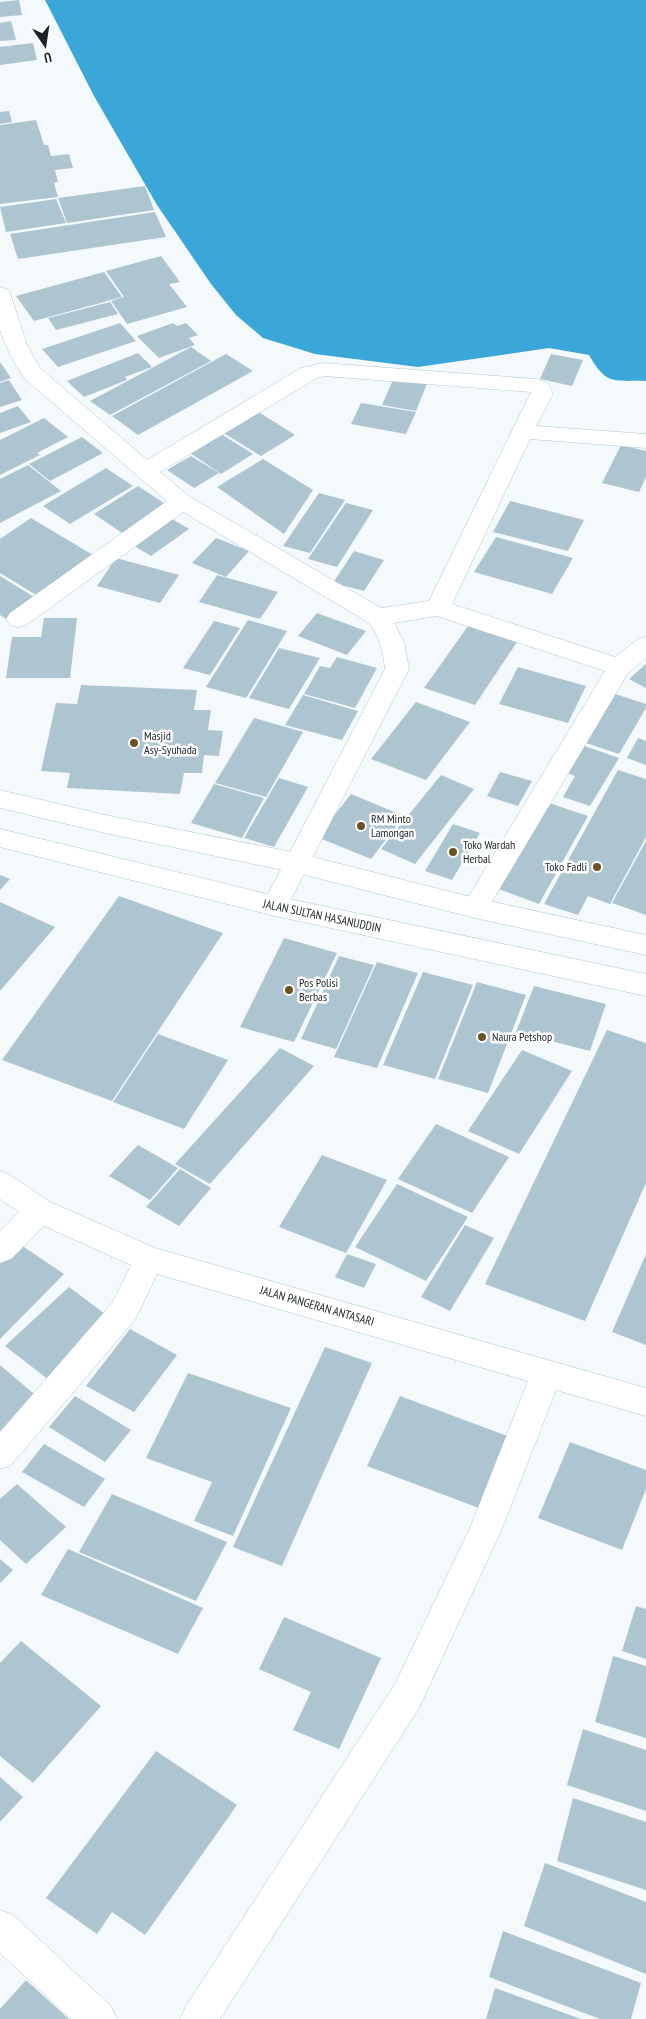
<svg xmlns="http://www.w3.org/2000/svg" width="646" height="2019" font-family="'PT Sans Narrow',sans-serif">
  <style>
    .water { fill: #3aa7d8 }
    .building { fill: #adc4d1 }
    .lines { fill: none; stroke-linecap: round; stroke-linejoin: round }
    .minor-casing { stroke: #afc6d3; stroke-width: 1 }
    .tertiary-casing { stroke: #afc6d3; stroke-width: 1 }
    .minor { fill: #fff; fill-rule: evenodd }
    .tertiary { fill: #fff; fill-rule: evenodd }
    .poi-dot { fill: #6b5323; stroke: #fff; stroke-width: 2 }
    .labels { text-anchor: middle; stroke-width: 5; stroke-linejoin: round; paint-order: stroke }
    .poi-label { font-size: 12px; fill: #1b2328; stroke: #fff; text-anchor: start }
    .street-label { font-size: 12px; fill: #1b2328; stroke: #fff }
  </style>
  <rect width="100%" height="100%" fill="#f4f9fc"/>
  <path class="water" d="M45,0H646V381C613,380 607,386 589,355L549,348L418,367L315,354L263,338L236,315L211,284L157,205L94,96Z"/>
  <g class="building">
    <polygon points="19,0 22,15 0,17 0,2"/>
    <polygon points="11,21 16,40 0,41 0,23"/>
    <polygon points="33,43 37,60 0,65 0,47"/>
    <polygon points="9,111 12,122 0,124 0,112"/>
    <polygon points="36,120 44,145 48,145 51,156 69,154 73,168 55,170 58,182 54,183 58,197 0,204 0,125"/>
    <polygon points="145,186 154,210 67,223 58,198"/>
    <polygon points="56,199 66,223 6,232 0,207"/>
    <polygon points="155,212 166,237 18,259 10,234"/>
    <polygon points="161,256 180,282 169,284 187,307 127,324 111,301 136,293 124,297 106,271"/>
    <polygon points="104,272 122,297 34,321 16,296"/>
    <polygon points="110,302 118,314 56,330 48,318"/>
    <polygon points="120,323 136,341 58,367 42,349"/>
    <polygon points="173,323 177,326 186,323 198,335 189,338 195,345 159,358 137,336"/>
    <polygon points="191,347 211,361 110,415 90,401"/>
    <polygon points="138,353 152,367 125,377 127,380 84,397 67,381"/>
    <polygon points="226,354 253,371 138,435 112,416"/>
    <polygon points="551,354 583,360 572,386 540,379"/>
    <polygon points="0,362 11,378 0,382"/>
    <polygon points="395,375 428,381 416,411 382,405"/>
    <polygon points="9,380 22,400 0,407 0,383"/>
    <polygon points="361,403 416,412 406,434 351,424"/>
    <polygon points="18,406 31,422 0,433 0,413"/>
    <polygon points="257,411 295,435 261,456 222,432"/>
    <polygon points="44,418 68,437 37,453 40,455 0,475 0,440"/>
    <polygon points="221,434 253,454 221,474 190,453"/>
    <polygon points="82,437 103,453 50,481 29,464"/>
    <polygon points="621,445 646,451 646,477 639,492 602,483"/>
    <polygon points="191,456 219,473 194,488 167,470"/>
    <polygon points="263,459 313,490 284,534 217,487"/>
    <polygon points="28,465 61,491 0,523 0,479"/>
    <polygon points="106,468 133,486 70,524 43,506"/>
    <polygon points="138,486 170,507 125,535 94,514"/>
    <polygon points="319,493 345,500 310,553 283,546"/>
    <polygon points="510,501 584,520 568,551 493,532"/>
    <polygon points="346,503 373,510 337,567 308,559"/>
    <polygon points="167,516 189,529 151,556 129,543"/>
    <polygon points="31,518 98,558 41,598 0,573 0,539"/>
    <polygon points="496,537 573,558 552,594 474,572"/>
    <polygon points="216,538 249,551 226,577 192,563"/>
    <polygon points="354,551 384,560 364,591 333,583"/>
    <polygon points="116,558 179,575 160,603 97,586"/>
    <polygon points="217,575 278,592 260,619 199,602"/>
    <polygon points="0,576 39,600 9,621 0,615"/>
    <polygon points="317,613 366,631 347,655 298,636"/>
    <polygon points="44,618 77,618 70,678 6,678 12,637 41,637"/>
    <polygon points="248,620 287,631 246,698 206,687"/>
    <polygon points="214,621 240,628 210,675 183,668"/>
    <polygon points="468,626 517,642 475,705 424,688"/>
    <polygon points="279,648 320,658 289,709 249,698"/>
    <polygon points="337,657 377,668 355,708 304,694 320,666 330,668"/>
    <polygon points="646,664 646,688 629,679"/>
    <polygon points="518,667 586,686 568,723 499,704"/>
    <polygon points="81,685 197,690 194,710 211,710 208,730 223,731 219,756 204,755 202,773 184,773 180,794 67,788 70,773 41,771 56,703 77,704"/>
    <polygon points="609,692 646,704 646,708 619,754 580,741"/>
    <polygon points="303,695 358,711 342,740 285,725"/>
    <polygon points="416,702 470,722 426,780 371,759"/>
    <polygon points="254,718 303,732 266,797 215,783"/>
    <polygon points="638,738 646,741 646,765 627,758"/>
    <polygon points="579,744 619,758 590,806 563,797 575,776 562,771"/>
    <polygon points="618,770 646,779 646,837 610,904 588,896 578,915 544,904"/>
    <polygon points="500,772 532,781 518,806 487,796"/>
    <polygon points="441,775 474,789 415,864 381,849"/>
    <polygon points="279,778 308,787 274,847 244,838"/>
    <polygon points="214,784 264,798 242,838 191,823"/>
    <polygon points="351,794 404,816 371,859 317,837"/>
    <polygon points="543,801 588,816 539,904 493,887"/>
    <polygon points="453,824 480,833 452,880 425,871"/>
    <polygon points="646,841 646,915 612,903"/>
    <polygon points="0,875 10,879 0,890"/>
    <polygon points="119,896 223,933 112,1101 2,1060"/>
    <polygon points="0,902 55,927 0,991"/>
    <polygon points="284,938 337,953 294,1042 240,1027"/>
    <polygon points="339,956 374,965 336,1049 301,1039"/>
    <polygon points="377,962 418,973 377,1068 334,1057"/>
    <polygon points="423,972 473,985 435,1079 383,1065"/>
    <polygon points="477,982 526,995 488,1093 438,1079"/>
    <polygon points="534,986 606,1004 590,1051 516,1032"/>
    <polygon points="607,1030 646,1043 646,1183 585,1321 485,1284"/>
    <polygon points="158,1034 228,1060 184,1129 113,1102"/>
    <polygon points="280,1048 314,1066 210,1184 175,1164"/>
    <polygon points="522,1050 572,1071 519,1154 468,1131"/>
    <polygon points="436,1124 509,1157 472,1213 398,1179"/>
    <polygon points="138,1145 178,1168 150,1200 109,1176"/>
    <polygon points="322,1155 387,1180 346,1253 279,1227"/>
    <polygon points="180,1169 211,1188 179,1226 146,1207"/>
    <polygon points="397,1184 468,1217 426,1281 355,1247"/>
    <polygon points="465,1225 494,1238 450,1311 421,1297"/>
    <polygon points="18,1243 64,1274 0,1339 0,1261"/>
    <polygon points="347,1254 376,1264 364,1288 335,1277"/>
    <polygon points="646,1254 646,1345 612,1332"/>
    <polygon points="69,1287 113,1320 49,1380 5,1346"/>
    <polygon points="130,1329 177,1355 134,1412 86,1386"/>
    <polygon points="325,1347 372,1363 282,1566 233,1547"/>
    <polygon points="0,1365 40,1399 0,1435"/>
    <polygon points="188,1373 291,1408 233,1536 194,1521 212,1482 146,1458"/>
    <polygon points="75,1396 131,1430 105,1462 49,1427"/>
    <polygon points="400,1396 510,1437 479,1508 367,1466"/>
    <polygon points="570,1442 646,1470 646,1489 622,1550 538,1518"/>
    <polygon points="44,1444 105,1479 84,1507 22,1472"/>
    <polygon points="17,1484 66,1527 26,1564 0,1540 0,1499"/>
    <polygon points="112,1494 227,1542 196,1601 79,1552"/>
    <polygon points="68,1549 203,1608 178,1654 41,1595"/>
    <polygon points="0,1559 13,1570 0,1583"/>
    <polygon points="636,1606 646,1609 646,1659 622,1651"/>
    <polygon points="284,1617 381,1658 339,1749 293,1730 311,1692 259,1669"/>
    <polygon points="21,1641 101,1706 33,1783 0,1756 0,1663"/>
    <polygon points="613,1656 646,1666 646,1738 595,1722"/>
    <polygon points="583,1729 646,1750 646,1811 567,1785"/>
    <polygon points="156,1751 237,1805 145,1935 112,1912 97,1934 46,1898"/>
    <polygon points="0,1777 23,1797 0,1822"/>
    <polygon points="573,1798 646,1822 646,1890 557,1861"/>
    <polygon points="545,1863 646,1902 646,1974 524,1926"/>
    <polygon points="503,1931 641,1983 631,2019 600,2019 489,1977"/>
    <polygon points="26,1980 69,2019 0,2019 0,2009"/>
    <polygon points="495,1988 581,2019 486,2019"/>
  </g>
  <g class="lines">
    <defs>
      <g id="minor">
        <path d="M0,287L7,289L10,293L27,345L40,368L147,460L301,368L323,363L536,379L548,383L553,394L536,426L646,434V448L530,439L452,604L615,657L638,639L646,637V658L628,673L484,915L475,918L466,915L462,908L605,671L437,616L394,623L404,642L409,669L284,913L275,916L266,913L262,906L385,669C383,651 380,637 369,623L183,512L26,625L18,627L10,625L6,619L10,613L167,501L24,378L10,355L0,330ZM324,376L531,392L429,601L381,608L190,497L160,472L317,378Z"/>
        <polygon points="0,1171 10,1175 50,1202 155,1248 646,1388 646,1416 556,1390 501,1531 419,1708 220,2019 180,2019 186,2006 395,1684 470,1528 528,1381 157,1274 135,1320 11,1465 0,1469 0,1432 113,1302 131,1265 44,1226 11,1259 0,1263 0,1231 19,1212 0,1199"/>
        <polygon points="0,1910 13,1915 111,2006 117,2019 71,2019 0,1953"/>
      </g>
      <g id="tertiary">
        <polygon points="0,790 105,815 297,853 475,898 646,935 646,955 475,918 297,873 105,833 0,808"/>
        <polygon points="0,829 275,896 646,974 646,996 275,916 0,847"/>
      </g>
    </defs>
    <use href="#minor" class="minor-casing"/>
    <use href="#tertiary" class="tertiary-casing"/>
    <use href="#minor" class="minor"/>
    <use href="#tertiary" class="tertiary"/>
  </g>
  <g class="poi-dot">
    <circle cx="134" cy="743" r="5"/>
    <circle cx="361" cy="826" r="5"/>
    <circle cx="453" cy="852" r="5"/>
    <circle cx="597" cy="867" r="5"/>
    <circle cx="289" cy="990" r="5"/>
    <circle cx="482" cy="1037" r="5"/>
  </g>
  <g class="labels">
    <g class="poi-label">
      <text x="144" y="740">Masjid<tspan x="144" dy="14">Asy-Syuhada</tspan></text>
      <text x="371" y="823">RM Minto<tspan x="371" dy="14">Lamongan</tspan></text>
      <text x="463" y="849">Toko Wardah<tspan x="463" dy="14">Herbal</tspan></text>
      <text x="587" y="871" text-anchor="end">Toko Fadli</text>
      <text x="299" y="987">Pos Polisi<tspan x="299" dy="14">Berbas</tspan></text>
      <text x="492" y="1041">Naura Petshop</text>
    </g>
    <g class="street-label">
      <text transform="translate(322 916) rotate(12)" y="4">JALAN SULTAN HASANUDDIN</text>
      <text transform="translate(317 1306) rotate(16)" y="4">JALAN PANGERAN ANTASARI</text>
    </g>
  </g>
  <g transform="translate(45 45) rotate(167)" stroke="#ffffff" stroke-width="4" paint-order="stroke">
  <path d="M0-4L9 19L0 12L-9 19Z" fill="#1b2328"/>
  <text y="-8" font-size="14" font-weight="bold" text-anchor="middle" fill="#1b2328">U</text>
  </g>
</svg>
